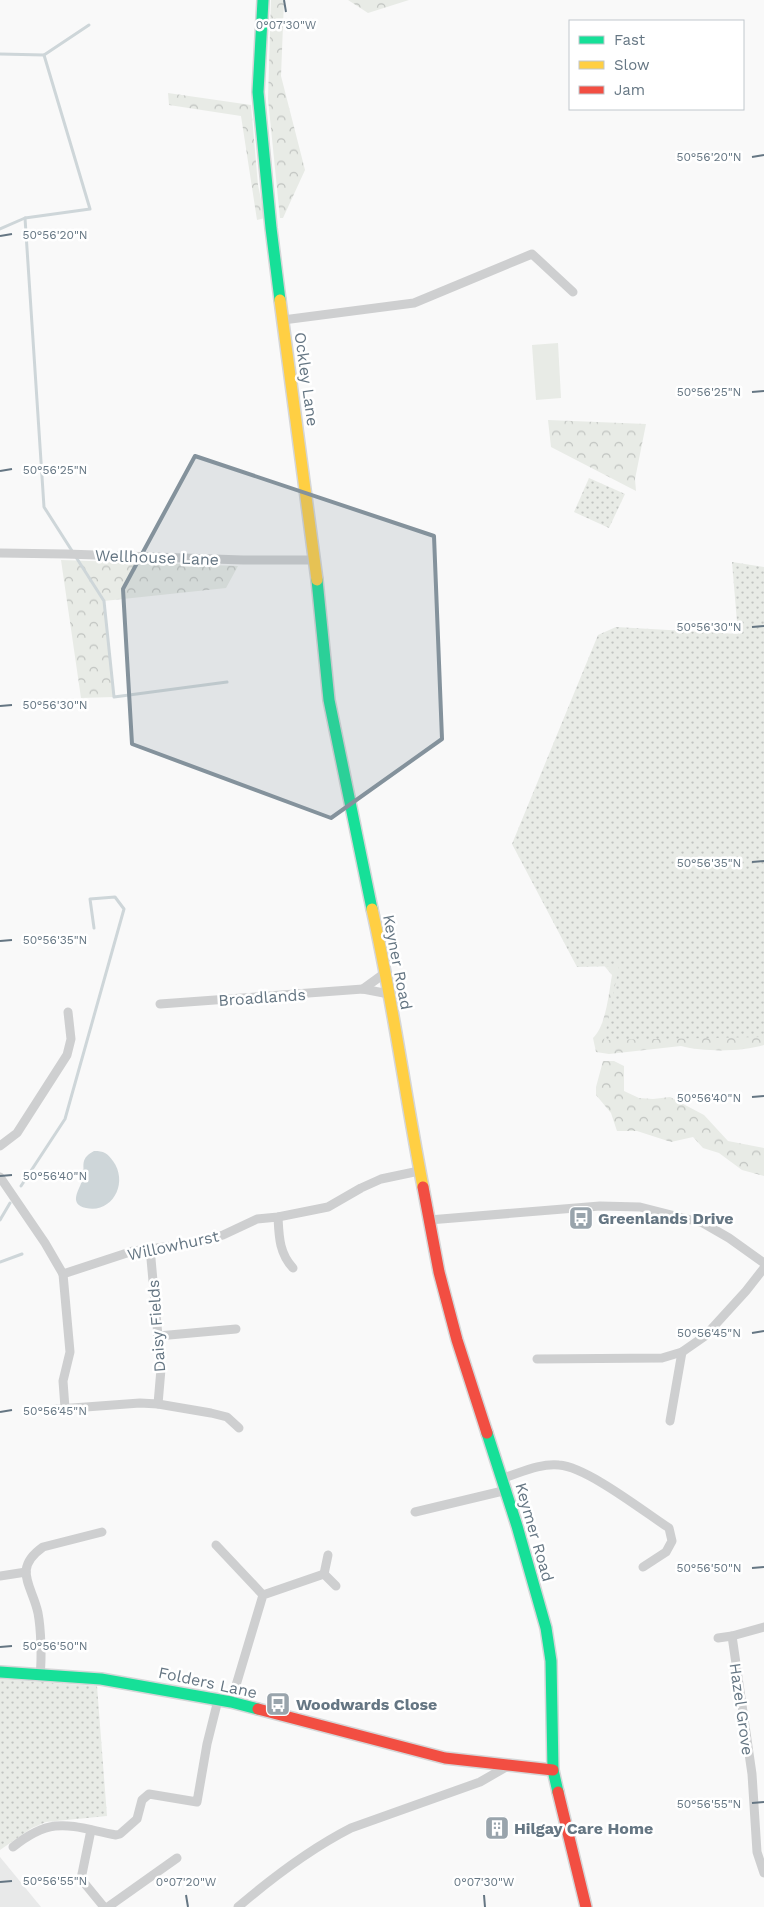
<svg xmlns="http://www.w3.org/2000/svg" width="764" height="1907" font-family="'Work Sans',sans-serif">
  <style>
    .built { fill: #e8e9e9 }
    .grass { fill: #e8ebe6 }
    .forest { fill: url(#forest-crowns) }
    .park { fill: url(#park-dots) }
    .water { fill: #ced6d9 }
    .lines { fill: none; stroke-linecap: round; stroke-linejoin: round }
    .stream { stroke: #ced6d9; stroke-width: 3 }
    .fast-casing { stroke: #d5d6d7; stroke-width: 14 }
    .slow-casing { stroke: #d5d6d7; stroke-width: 14 }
    .jam-casing { stroke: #d5d6d7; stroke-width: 14 }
    .street { stroke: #cecfd0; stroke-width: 9 }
    .fast { stroke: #16e098; stroke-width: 11 }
    .slow { stroke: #ffcf43; stroke-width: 11 }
    .jam { stroke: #f24e42; stroke-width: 11 }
    .marked { fill: #84929c; fill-opacity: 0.2; stroke: #84929c; stroke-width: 4; stroke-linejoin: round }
    .ticks { fill: none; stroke: #657683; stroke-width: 2 }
    .labels { text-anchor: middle; stroke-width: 5; stroke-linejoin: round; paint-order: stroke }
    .street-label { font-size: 16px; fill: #657683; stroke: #fff }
    .poi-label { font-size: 16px; font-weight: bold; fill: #657683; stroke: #fff; text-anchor: start }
    .ticks-label { font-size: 12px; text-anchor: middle; fill: #657683; stroke: #fff; stroke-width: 5; stroke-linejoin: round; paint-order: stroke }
  </style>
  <defs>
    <pattern id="forest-crowns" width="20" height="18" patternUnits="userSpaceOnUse" patternTransform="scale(1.25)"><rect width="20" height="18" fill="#e8ebe6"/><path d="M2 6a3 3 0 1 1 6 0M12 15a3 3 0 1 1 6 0" fill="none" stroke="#c0c3c0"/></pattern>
    <pattern id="park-dots" width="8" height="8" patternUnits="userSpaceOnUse" patternTransform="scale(1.25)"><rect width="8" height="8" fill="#e8ebe6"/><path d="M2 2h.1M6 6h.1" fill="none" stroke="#c0c3c0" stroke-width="1.8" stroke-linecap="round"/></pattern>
  </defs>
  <rect width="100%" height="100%" fill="#f9f9f9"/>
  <polygon class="built" points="0,1857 41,1907 0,1907"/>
  <polygon class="grass" points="558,343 561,398 536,400 532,345"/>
  <g class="forest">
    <polygon points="271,0 284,0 281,76 305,170 283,218 280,218 268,99"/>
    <polygon points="348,0 409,0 368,13"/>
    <polygon points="168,93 251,105 258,185 265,218 257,220 241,116 169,105"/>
    <polygon points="548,420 646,424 635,479 636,491 551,447"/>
    <polygon points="61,560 238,566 226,588 104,601 114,697 81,698"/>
    <path d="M590,949L764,1029V1045C741,1052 704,1052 681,1046L609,1054L596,1052L593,1038C606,1026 609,992 612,975Z"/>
    <polygon points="603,1061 614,1061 624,1066 624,1091 639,1098 653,1099 670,1097 704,1115 728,1141 764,1148 764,1176 742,1170 719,1153 703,1148 693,1137 671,1142 637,1131 617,1131 611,1113 596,1095 596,1087"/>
  </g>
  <g class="park">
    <polygon points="589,478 625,494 609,528 574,512"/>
    <polygon points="732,562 764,567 764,1037 604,1040 619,966 577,967 512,844 598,635 616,627 738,634"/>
    <polygon points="0,1679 97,1686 107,1816 46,1822 32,1828 0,1850"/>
  </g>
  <path class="water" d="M94,1151C104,1151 107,1153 113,1161C129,1183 112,1214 86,1208C69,1204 78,1192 82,1181C87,1167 77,1160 94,1151Z"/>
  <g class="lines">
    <g class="stream">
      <polyline points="0,54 44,55 89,25"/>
      <polyline points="25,218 44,507 104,601 114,697 227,682"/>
      <polyline points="0,229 25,218 90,209 44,55"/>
      <polyline points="21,1186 65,1119 124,909 115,897 90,899 94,928"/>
      <polyline points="0,1220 10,1203"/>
      <polyline points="0,1262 22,1254"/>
    </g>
    <defs>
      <g id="fast">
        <polyline points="263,0 258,92 271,228 280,300"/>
        <polyline points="317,580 329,700 372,909"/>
        <polyline points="487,1433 517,1526 546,1628 551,1661 553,1770 558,1792"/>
        <polyline points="0,1672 101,1679 231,1702 258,1709"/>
      </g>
      <g id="slow">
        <polyline points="280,300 317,580"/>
        <path d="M372,909C393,1001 405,1095 423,1187"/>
      </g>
      <g id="jam">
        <polyline points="423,1187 439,1272 457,1340 487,1433"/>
        <polyline points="258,1709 445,1758 553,1770"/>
        <polyline points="558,1792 586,1907"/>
      </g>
    </defs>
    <use href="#fast" class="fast-casing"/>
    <use href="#slow" class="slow-casing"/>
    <use href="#jam" class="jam-casing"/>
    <g class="street">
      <polyline points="283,320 414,303 532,254 573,292"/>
      <polyline points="0,553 66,554 243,560 314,560"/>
      <polyline points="363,989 385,973"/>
      <polyline points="160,1004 363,989 389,994"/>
      <polyline points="0,1146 17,1133 67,1055 71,1039 68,1012"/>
      <polyline points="0,1177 45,1243 63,1274 133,1251 196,1243 223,1235 257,1219 278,1217 328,1207 361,1188 381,1179 419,1171"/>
      <path d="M278,1217C279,1236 279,1253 293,1268"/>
      <polyline points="429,1220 600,1206 640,1207 703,1223 729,1238 764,1263"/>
      <polyline points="150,1248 161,1369 158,1404"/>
      <polyline points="63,1274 70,1352 63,1381 65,1408"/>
      <polyline points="158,1336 236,1329"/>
      <polyline points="537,1359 662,1358 682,1352 705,1336 746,1291 764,1268"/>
      <polyline points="45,1410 140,1403 158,1404 211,1413 227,1417 239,1428"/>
      <polyline points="670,1421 682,1352"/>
      <path d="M503,1478C520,1473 540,1463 559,1465C587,1467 643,1511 669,1528L672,1541L666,1552L643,1567"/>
      <polyline points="415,1512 507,1490"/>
      <polyline points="216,1545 263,1595"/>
      <polyline points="324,1574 328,1555"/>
      <polyline points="0,1576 26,1572"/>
      <polyline points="764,1627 732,1636 752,1774 757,1852 764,1873"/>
      <polyline points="718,1638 732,1636"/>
      <path d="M40,1675C42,1659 41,1629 38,1613C32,1585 12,1569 43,1547L102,1532"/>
      <polyline points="231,1702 263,1595 324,1574 336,1586"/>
      <polyline points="91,1830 81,1879 104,1907"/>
      <path d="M13,1847C53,1815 69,1826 116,1835L120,1834L137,1819L142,1800L149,1794L197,1802L207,1744L218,1700"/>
      <polyline points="108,1907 177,1858"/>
      <path d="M238,1907C273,1877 310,1849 351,1828L480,1782L508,1766"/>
    </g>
    <use href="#fast" class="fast"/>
    <use href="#slow" class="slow"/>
    <use href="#jam" class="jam"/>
  </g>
  <path class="marked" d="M195,456L434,536L442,739L331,818L132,744L123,589Z"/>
  <path class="ticks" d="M284,0L286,12M752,157L764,155M0,236L12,234M752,392L764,391M0,471L12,469M752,627L764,626M0,706L12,705M752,862L764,861M0,941L12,940M752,1097L764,1096M0,1176L12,1175M752,1333L764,1331M0,1412L12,1410M752,1568L764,1567M0,1647L12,1646M752,1803L764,1802M0,1882L12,1881M186,1895L188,1907M484,1895L485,1907"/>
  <defs>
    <symbol id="bus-square" viewBox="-11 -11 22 22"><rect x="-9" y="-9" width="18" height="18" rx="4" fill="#99a4ac" stroke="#fff"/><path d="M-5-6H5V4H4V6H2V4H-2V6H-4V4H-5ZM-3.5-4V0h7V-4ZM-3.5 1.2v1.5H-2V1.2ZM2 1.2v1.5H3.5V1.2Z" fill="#fff"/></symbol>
    <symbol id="building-square" viewBox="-11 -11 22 22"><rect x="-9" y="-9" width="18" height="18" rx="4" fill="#99a4ac" stroke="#fff"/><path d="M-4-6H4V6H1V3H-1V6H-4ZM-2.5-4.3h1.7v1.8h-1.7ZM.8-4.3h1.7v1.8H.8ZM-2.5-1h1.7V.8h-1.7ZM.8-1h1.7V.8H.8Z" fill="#fff"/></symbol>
  </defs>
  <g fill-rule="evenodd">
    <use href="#bus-square" x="567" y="1204" width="28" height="28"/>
    <use href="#bus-square" x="264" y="1690" width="28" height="28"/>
    <use href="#building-square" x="483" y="1814" width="28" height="28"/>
  </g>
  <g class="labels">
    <g class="street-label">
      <text transform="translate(307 379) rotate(82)" y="6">Ockley Lane</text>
      <text transform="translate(157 557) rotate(2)" y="6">Wellhouse Lane</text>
      <text transform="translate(398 962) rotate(79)" y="6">Keyner Road</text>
      <text transform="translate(262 997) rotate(-4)" y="6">Broadlands</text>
      <text transform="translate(173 1245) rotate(-12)" y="6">Willowhurst</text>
      <text transform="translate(156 1326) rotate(-94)" y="6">Daisy Fields</text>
      <text transform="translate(535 1532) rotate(74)" y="6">Keymer Road</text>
      <text transform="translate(208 1682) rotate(12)" y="6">Folders Lane</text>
      <text transform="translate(742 1709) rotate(82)" y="6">Hazel Grove</text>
    </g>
    <g class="poi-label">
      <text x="598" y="1224">Greenlands Drive</text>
      <text x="296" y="1710">Woodwards Close</text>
      <text x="514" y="1834">Hilgay Care Home</text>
    </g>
  </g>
  <g class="ticks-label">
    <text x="286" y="29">0°07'30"W</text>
    <text x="709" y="161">50°56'20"N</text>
    <text x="55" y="239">50°56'20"N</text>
    <text x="709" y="396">50°56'25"N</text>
    <text x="55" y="474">50°56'25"N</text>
    <text x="709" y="631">50°56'30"N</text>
    <text x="55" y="709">50°56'30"N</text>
    <text x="709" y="867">50°56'35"N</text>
    <text x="55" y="944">50°56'35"N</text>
    <text x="709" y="1102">50°56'40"N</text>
    <text x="55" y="1180">50°56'40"N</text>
    <text x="709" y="1337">50°56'45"N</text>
    <text x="55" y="1415">50°56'45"N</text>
    <text x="709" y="1572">50°56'50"N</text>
    <text x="55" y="1650">50°56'50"N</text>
    <text x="709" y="1808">50°56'55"N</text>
    <text x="55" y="1885">50°56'55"N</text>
    <text x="186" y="1886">0°07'20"W</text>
    <text x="484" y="1886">0°07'30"W</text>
  </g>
  <rect x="569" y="20" width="175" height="90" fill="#ffffff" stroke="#c1c8cd"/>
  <rect x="579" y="36" width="25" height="8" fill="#16e098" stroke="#c1c8cd"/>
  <text x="614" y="45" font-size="15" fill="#657683">Fast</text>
  <rect x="579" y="61" width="25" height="8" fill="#ffcf43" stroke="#c1c8cd"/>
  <text x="614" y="70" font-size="15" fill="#657683">Slow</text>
  <rect x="579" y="86" width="25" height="8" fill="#f24e42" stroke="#c1c8cd"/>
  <text x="614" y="95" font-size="15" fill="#657683">Jam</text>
</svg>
